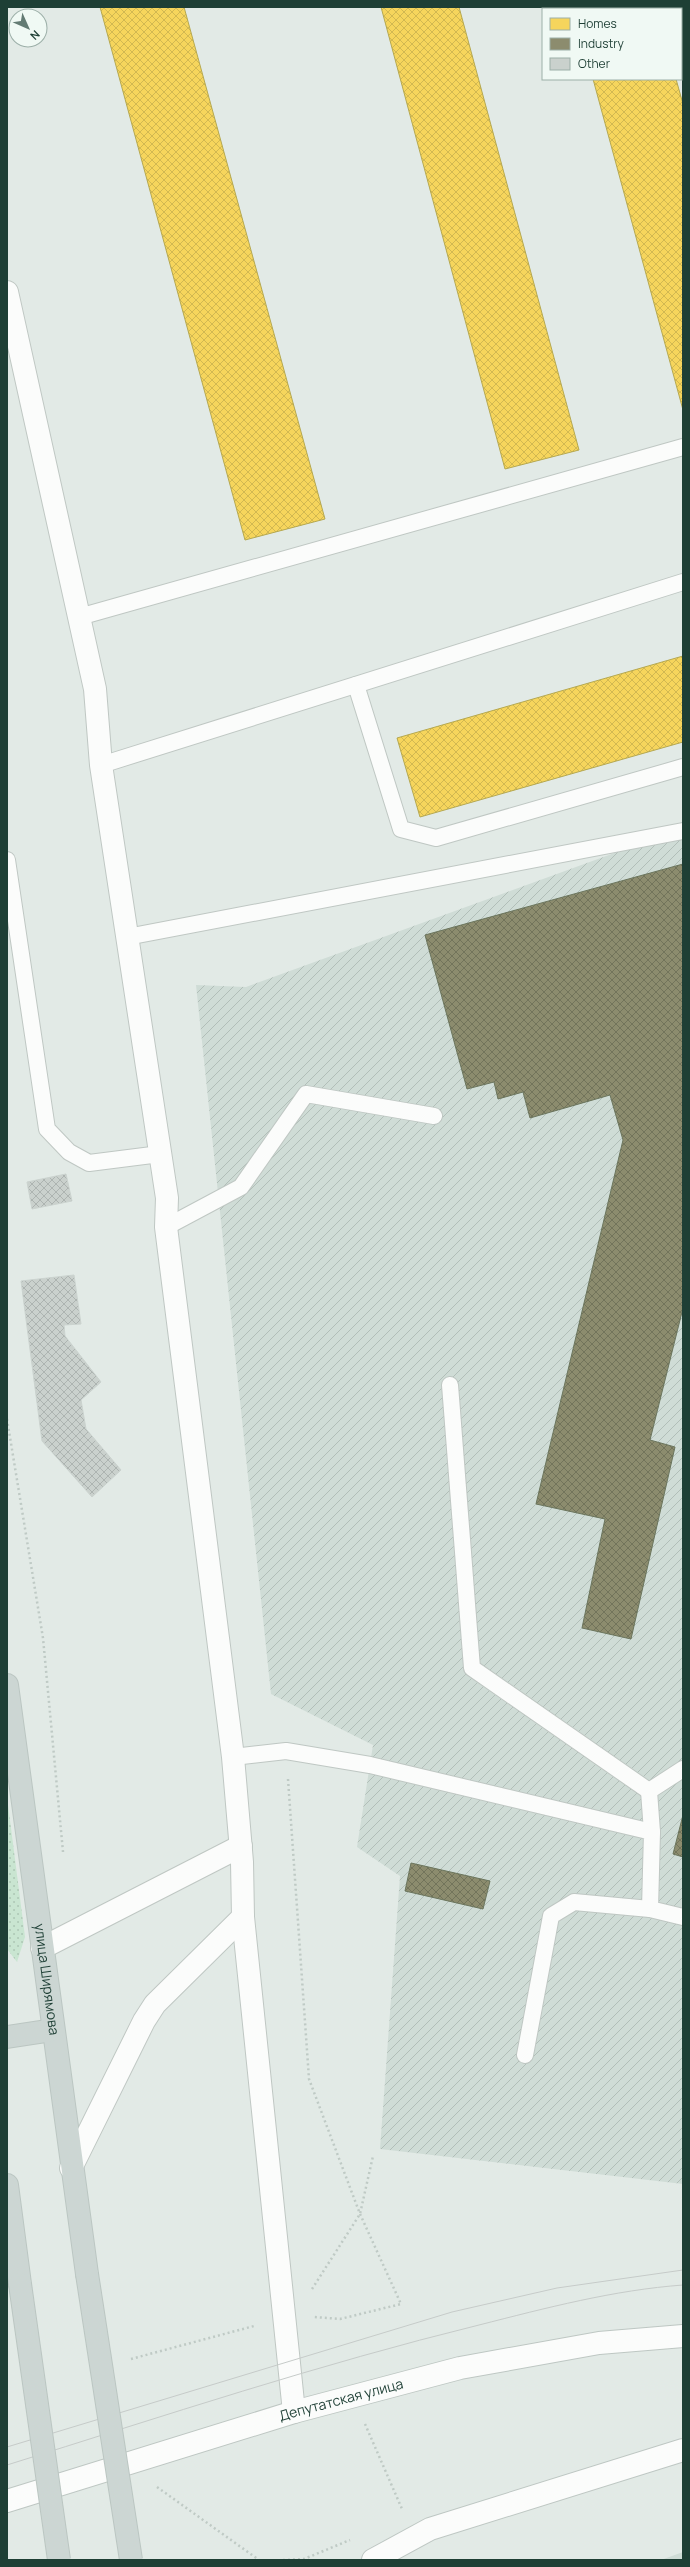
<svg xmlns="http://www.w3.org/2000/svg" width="690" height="2567" font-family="Manrope,sans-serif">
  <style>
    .built { fill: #cfdcd6 }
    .industrial { fill: url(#industrial-furrows) }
    .grass { fill: url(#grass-dots) }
    .homes { fill: url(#homes-cross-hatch); stroke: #b5a850 }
    .industry { fill: url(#industry-cross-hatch); stroke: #6b755d }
    .building { fill: url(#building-cross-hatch); stroke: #cbd3cf }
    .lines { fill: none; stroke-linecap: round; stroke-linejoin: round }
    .service-casing { stroke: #bfc7c3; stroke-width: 18 }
    .minor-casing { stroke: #bfc7c3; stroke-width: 24 }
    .secondary-casing { stroke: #bec7c3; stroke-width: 24 }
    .primary-casing { stroke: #bbc6c2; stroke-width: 24 }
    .path { stroke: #bfcac5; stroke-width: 2.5; stroke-dasharray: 2 3; stroke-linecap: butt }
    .service { stroke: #fbfcfb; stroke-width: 16 }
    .minor { stroke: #fbfcfb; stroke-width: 22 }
    .secondary { stroke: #fbfcfb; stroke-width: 22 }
    .primary { stroke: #ccd6d3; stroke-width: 22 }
    .tram { stroke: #c6cbc9; stroke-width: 1 }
    .primary-bridge-casing { stroke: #bbc6c2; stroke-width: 24; stroke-linecap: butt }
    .primary-bridge { stroke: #ccd6d3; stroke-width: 22 }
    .labels { text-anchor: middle; stroke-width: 4; stroke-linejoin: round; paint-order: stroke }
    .street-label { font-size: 14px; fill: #1e3f35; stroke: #f0f9f4 }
  </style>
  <defs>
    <pattern id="industrial-furrows" width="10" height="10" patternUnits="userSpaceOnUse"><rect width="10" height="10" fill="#cfdcd6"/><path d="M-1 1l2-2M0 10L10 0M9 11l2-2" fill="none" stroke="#b1beb8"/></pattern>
    <pattern id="grass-dots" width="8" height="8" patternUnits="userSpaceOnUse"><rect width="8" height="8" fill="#c9e5d1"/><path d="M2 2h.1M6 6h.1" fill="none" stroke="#acc6b4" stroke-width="1.8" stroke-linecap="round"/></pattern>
    <pattern id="homes-cross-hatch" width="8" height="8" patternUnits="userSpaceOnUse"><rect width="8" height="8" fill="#f6d55c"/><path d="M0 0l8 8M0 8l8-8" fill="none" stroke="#d2b851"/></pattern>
    <pattern id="industry-cross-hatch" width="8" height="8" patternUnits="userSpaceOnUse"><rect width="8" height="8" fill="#8c8c6e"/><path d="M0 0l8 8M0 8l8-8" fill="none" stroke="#72745b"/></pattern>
    <pattern id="building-cross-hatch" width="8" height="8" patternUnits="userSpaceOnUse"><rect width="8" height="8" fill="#cad1cd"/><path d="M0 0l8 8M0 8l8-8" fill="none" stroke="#adb4b1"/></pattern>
  </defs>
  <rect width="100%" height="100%" fill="#e2eae6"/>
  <polygon class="built" points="683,2552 683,2560 661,2560"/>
  <polygon class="industrial" points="683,828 683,2184 380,2149 400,1876 357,1847 373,1745 271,1694 196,985 246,987"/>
  <polygon class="grass" points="7,1797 25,1937 17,1962 7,1949"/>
  <g class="homes">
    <polygon points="100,7 184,7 325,519 245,540"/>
    <polygon points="381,7 459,7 579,450 505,469"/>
    <polygon points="573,7 656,7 657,9 574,9"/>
    <polygon points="593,79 676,79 683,104 683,410"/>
    <polygon points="683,656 683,742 420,817 397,738"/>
  </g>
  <g class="industry">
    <polygon points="683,864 683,1308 650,1440 675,1447 631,1639 582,1628 605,1519 536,1504 623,1140 610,1095 530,1118 523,1092 498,1099 494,1082 467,1089 425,935"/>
    <polygon points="683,1815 683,1857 673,1854"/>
    <polygon points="411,1863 490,1881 483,1909 405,1891"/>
  </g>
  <g class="building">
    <polygon points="66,1174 72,1201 32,1209 27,1182"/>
    <polygon points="74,1275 81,1324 64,1325 65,1336 101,1382 81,1400 86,1429 121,1470 92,1497 42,1441 21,1281"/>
  </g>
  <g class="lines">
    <defs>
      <g id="service">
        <polyline points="79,617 683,447"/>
        <polyline points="356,685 401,829 436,838 683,767"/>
        <polyline points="101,765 683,582"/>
        <polyline points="7,860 47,1129 69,1152 89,1163 160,1154"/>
        <polyline points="127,937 683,831"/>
        <polyline points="166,1227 241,1187 306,1094 434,1116"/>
        <polyline points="450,1385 472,1668 649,1791"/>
        <polyline points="233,1757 286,1751 370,1765 652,1832 650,1909 683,1917"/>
        <polyline points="652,1832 649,1791 683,1769"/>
        <polyline points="525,2055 551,1916 574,1902 650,1909"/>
      </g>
      <g id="minor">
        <polyline points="7,292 95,689 101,765 167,1198 166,1227 233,1757 242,1862 243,1917 294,2412"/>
        <polyline points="42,1948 241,1846"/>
        <polyline points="71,2168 144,2021 155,2004 243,1917"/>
      </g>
      <g id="secondary">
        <path id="s1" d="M7,2501L294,2412L460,2368L599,2343L683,2336"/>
        <polyline points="373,2560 430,2529 683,2450"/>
      </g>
      <g id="primary">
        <path id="s2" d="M7,1685L87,2274"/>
        <polyline points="7,2037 53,2030"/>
        <polyline points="7,2185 20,2284"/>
      </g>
    </defs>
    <use href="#service" class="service-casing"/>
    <use href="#minor" class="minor-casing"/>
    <use href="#secondary" class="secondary-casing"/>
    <use href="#primary" class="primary-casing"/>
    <g class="path">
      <polyline points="7,1419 43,1638 63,1852"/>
      <polyline points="288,1779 309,2079 360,2214 401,2304 340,2319 314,2317"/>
      <polyline points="312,2289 360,2214 373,2156"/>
      <polyline points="131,2359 254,2326"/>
      <polyline points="365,2424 402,2509"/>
      <polyline points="157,2487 259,2560"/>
      <polyline points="283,2560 304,2559 350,2540"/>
    </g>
    <use href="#service" class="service"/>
    <use href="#minor" class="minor"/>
    <use href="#secondary" class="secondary"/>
    <use href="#primary" class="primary"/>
    <g class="tram">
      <polyline points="7,2447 452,2312 557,2288 683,2270"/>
      <path d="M7,2465C164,2416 320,2364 479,2325C546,2308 614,2290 683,2285"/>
    </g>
    <defs>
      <g id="primary-bridge">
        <polyline points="87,2274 131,2560"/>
        <polyline points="20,2284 59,2560"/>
      </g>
    </defs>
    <use href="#primary-bridge" class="primary-bridge-casing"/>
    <use href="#primary-bridge" class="primary-bridge"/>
  </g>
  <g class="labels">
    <g class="street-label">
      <text dy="5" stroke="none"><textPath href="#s2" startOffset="297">улица Ширямова</textPath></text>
      <text dy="5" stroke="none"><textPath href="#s1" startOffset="349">Депутатская улица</textPath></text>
    </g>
  </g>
  <rect width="690" height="2567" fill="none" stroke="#1e3f35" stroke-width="16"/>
  <rect x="542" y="8" width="140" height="72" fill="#f0f9f4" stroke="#9cafa8"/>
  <rect x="550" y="18" width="20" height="12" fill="#f6d55c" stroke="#9cafa8"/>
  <text x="578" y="28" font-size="12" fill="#1e3f35">Homes</text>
  <rect x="550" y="38" width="20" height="12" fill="#8c8c6e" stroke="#9cafa8"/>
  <text x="578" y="48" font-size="12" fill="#1e3f35">Industry</text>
  <rect x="550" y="58" width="20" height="12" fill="#cad1cd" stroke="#9cafa8"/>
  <text x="578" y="68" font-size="12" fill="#1e3f35">Other</text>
  <g transform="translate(28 28) rotate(135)"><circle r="19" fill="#f0f9f4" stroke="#9cafa8"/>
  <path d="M0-3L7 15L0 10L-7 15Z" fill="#637b73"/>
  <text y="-6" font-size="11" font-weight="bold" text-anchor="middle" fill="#1e3f35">N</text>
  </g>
</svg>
